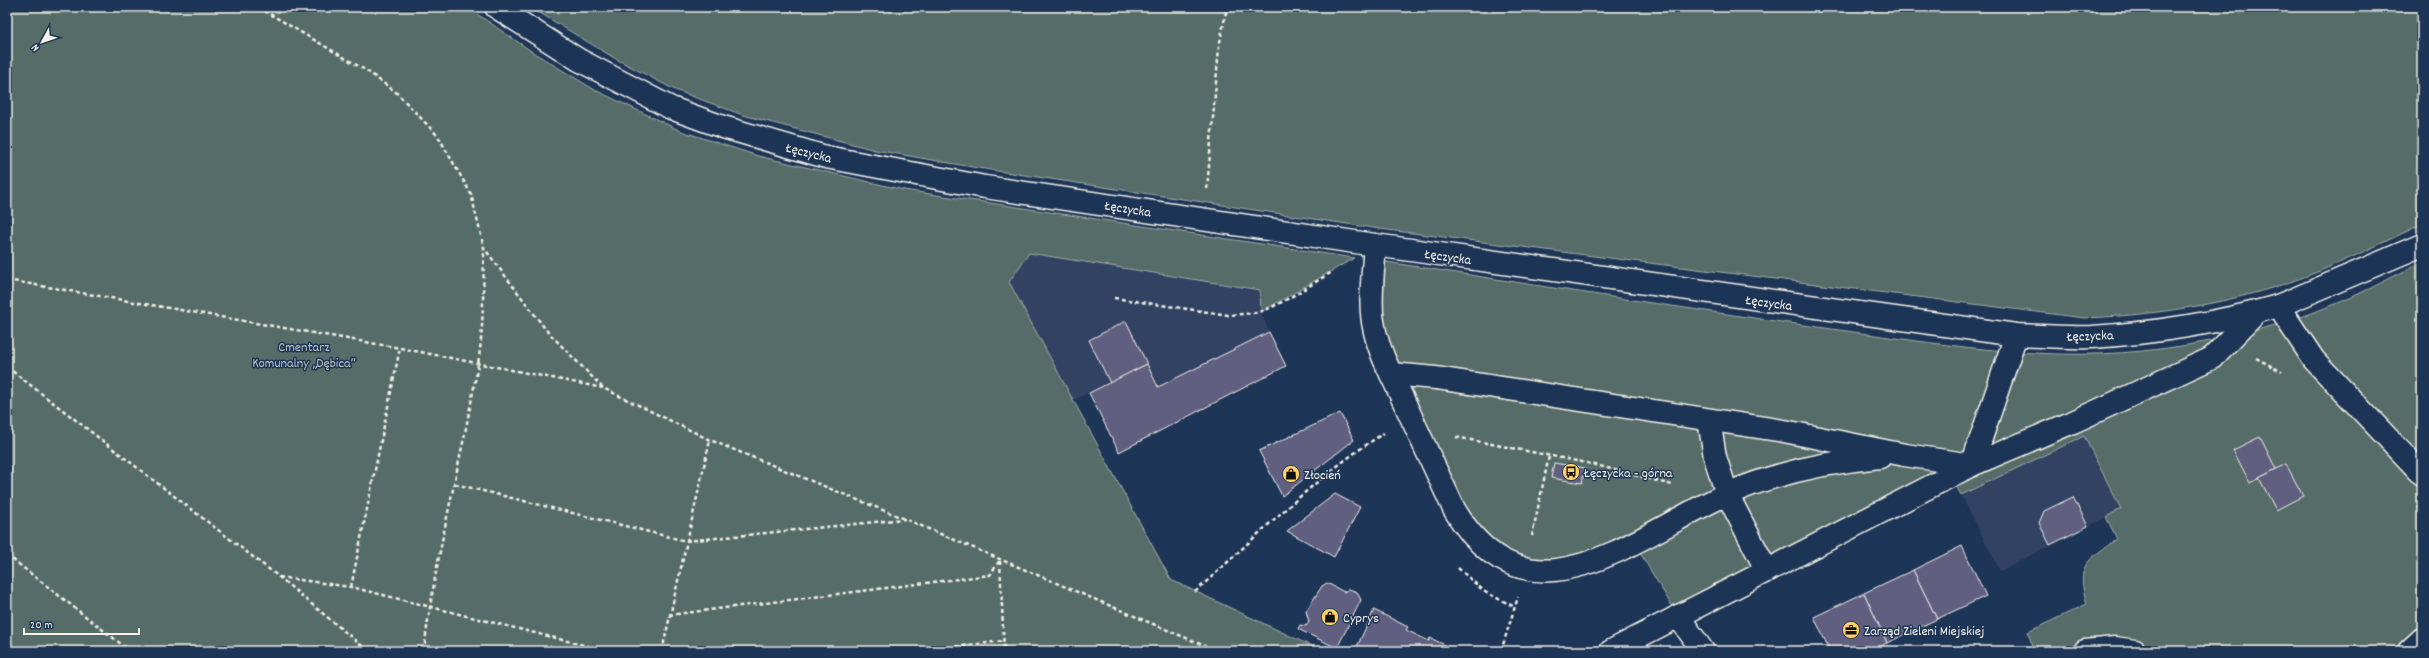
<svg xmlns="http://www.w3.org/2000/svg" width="2429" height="658" font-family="Dekko,sans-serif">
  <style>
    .built { fill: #314263 }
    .green { fill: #566c68; stroke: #a5aea8 }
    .building { fill: #605f80; stroke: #f4f1e8 }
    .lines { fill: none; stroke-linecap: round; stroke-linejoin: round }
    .minor-casing { stroke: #f4f1e8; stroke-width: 25 }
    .major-casing { stroke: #f4f1e8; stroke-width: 25 }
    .path { stroke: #f4f1e8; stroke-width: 2.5; stroke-dasharray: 4 3; stroke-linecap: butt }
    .minor { stroke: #1d3557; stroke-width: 22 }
    .major { stroke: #1d3557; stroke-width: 22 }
    .labels { text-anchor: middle; stroke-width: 3; stroke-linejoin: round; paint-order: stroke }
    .street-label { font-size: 14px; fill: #f4f1e8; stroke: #1d3557 }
    .park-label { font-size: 14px; fill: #bdc2bb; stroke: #1d3557 }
    .poi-label { font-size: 14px; fill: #f4f1e8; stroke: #1d3557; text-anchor: start }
  </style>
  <rect width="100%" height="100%" fill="#1d3557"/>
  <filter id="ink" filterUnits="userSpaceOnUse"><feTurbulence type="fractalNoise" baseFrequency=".025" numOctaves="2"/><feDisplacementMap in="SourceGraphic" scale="8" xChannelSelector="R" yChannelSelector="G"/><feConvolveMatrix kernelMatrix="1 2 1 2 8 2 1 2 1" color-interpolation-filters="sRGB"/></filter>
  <g filter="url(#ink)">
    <g class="built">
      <polygon points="1029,253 1261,291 1261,312 1269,332 1158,387 1147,364 1072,401 1009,282"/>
      <polygon points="2084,435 2121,510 2000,571 1961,495"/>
    </g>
    <g class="green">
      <polygon points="7,7 467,7 534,53 595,90 681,131 758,156 904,190 1354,258 1261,312 1260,290 1029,253 1009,282 1171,580 1322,651 7,651"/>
      <path d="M530,7H2422V224C2393,238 2364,252 2334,265C2257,299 2168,315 2084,318L1380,229L978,168L875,150L743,115L675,90L616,59Z"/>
      <path d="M1374,260C1527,284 1679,308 1832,329C1935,343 2038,362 2142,351C2213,344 2284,326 2350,298C2374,287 2398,274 2422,262V651H2034L2028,632L2087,604C2075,564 2087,561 2117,539L2106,517L2121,509L2084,436L1961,495L1951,476L1678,616L1634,543L1566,570L1480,544L1391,374Z"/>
    </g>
    <g class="building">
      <polygon points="1126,321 1147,364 1110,383 1089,340"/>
      <polygon points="1269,332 1286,366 1119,452 1089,393 1147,364 1158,387"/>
      <polygon points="1340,413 1354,440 1282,496 1259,451"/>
      <polygon points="2260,437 2276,469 2250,483 2233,450"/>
      <polygon points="1554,463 1585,468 1582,483 1551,478"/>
      <polygon points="2286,464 2303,496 2276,510 2259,478"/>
      <polygon points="1335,494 1360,507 1334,557 1287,531"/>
      <polygon points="2073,497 2088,526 2050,545 2039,523 2044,511"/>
      <polygon points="1962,546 1986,596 1937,619 1913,570"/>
      <polygon points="1913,570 1937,619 1887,643 1864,593"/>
      <polygon points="1327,583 1344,592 1349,589 1357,592 1361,600 1337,648 1298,629 1300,625 1306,626 1309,622 1306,611 1322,586"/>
      <polygon points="1864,593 1887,643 1870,651 1830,651 1814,617"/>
      <polygon points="1374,610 1408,627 1406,630 1429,641 1430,638 1458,651 1355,651"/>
    </g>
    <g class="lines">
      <defs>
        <g id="minor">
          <path d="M1375,245C1371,300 1365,322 1391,374L1436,378L1784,431L1905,455L1972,465L2073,422L2212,358L2257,312"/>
          <polyline points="2278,306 2314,360 2422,474"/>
          <path d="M1391,374L1454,509C1528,635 1635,535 1727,494C1775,473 1828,462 1880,457"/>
          <polyline points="1709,420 1715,457 1727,494 1767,571"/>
          <polyline points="1678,616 1703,651"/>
          <polyline points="1611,651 1972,465 2016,335"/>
          <polyline points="2085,651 2115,648 2135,651"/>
          <polyline points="2409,651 2422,639"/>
        </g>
        <path id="major" d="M496,7L579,60L671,108L723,127L826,157L985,187L1375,245L2016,335C2041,336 2067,338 2092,337C2154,333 2218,323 2278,306L2422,245"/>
      </defs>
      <use href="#minor" class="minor-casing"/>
      <use href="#major" class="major-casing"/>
      <g class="path">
        <polyline points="258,7 367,71 397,93 438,136 471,194 484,248 547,331 603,388 710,440 905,519 1217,651"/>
        <polyline points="1207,189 1219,47 1227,7"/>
        <polyline points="7,280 400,348 603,388"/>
        <path d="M1114,298L1228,315C1239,314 1249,314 1259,312C1280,306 1313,283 1332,272"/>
        <polyline points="2256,358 2282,372"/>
        <polyline points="7,367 279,577 368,651"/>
        <polyline points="1456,437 1592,464 1672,485"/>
        <polyline points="455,484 686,541 905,519"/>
        <polyline points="2417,506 2422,511"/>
        <polyline points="1532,536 1549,456"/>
        <polyline points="7,555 130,651"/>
        <polyline points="1000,561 1004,651"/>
        <polyline points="1458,568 1485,592 1515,607"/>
        <polyline points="279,577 351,587 607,651"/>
        <polyline points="351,587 400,348"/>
        <path d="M1195,592C1256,537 1315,477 1384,433"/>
        <polyline points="669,615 990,575 1000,560"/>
        <path d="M424,651C435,554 462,460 478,364C484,326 483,287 484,249"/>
        <polyline points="662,651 710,440"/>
        <polyline points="921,651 1003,641"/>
        <polyline points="1501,651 1518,597"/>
      </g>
      <use href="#minor" class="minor"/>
      <use href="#major" class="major"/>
    </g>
  </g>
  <defs>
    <symbol id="bus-disc" viewBox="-11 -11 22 22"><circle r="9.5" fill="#ffd166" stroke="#1d3557"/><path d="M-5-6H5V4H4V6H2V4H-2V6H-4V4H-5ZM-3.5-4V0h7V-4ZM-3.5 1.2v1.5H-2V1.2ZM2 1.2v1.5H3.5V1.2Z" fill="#111"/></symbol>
    <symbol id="shop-disc" viewBox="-11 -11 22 22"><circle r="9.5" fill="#ffd166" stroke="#1d3557"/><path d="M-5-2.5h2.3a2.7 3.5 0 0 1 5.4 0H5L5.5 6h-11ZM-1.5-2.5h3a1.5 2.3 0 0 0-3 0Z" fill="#111"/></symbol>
    <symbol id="office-disc" viewBox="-11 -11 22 22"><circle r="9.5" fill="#ffd166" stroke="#1d3557"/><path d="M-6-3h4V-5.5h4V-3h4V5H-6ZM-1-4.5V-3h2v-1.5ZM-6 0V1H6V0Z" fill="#111"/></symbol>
  </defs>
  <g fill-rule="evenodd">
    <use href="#bus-disc" x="1561" y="462" width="20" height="20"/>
    <use href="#shop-disc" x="1281" y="464" width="20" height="20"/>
    <use href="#shop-disc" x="1320" y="607" width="20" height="20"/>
    <use href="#office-disc" x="1841" y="620" width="20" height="20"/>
  </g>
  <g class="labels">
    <g class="street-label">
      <text transform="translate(809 152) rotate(14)" y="5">Łęczycka</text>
      <text transform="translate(1128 208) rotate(9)" y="5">Łęczycka</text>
      <text transform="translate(1448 256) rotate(8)" y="5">Łęczycka</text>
      <text transform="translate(1769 302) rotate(8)" y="5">Łęczycka</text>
      <text transform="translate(2090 335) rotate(-2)" y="5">Łęczycka</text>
    </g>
    <g class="park-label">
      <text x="304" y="351">Cmentarz<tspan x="304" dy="16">Komunalny „Dębica”</tspan></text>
    </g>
    <g class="poi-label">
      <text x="1584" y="477">Łęczycka - górna</text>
      <text x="1304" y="479">Złocień</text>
      <text x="1343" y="622">Cyprys</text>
      <text x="1864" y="635">Zarząd Zieleni Miejskiej</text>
    </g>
  </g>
  <rect width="2429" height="658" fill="none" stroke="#1d3557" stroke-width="24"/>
  <rect x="12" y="12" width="2405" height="634" fill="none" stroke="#f4f1e8" stroke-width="1.5" filter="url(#ink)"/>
  <g transform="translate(42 42) rotate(230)" stroke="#1d3557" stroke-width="3" paint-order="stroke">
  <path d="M0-3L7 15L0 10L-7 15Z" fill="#f4f1e8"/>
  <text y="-6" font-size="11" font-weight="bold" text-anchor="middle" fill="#f4f1e8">N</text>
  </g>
  <path d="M24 628v6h115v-6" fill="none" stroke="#f4f1e8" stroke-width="2"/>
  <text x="30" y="628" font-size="12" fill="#f4f1e8" stroke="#1d3557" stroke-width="3" paint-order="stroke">20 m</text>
</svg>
